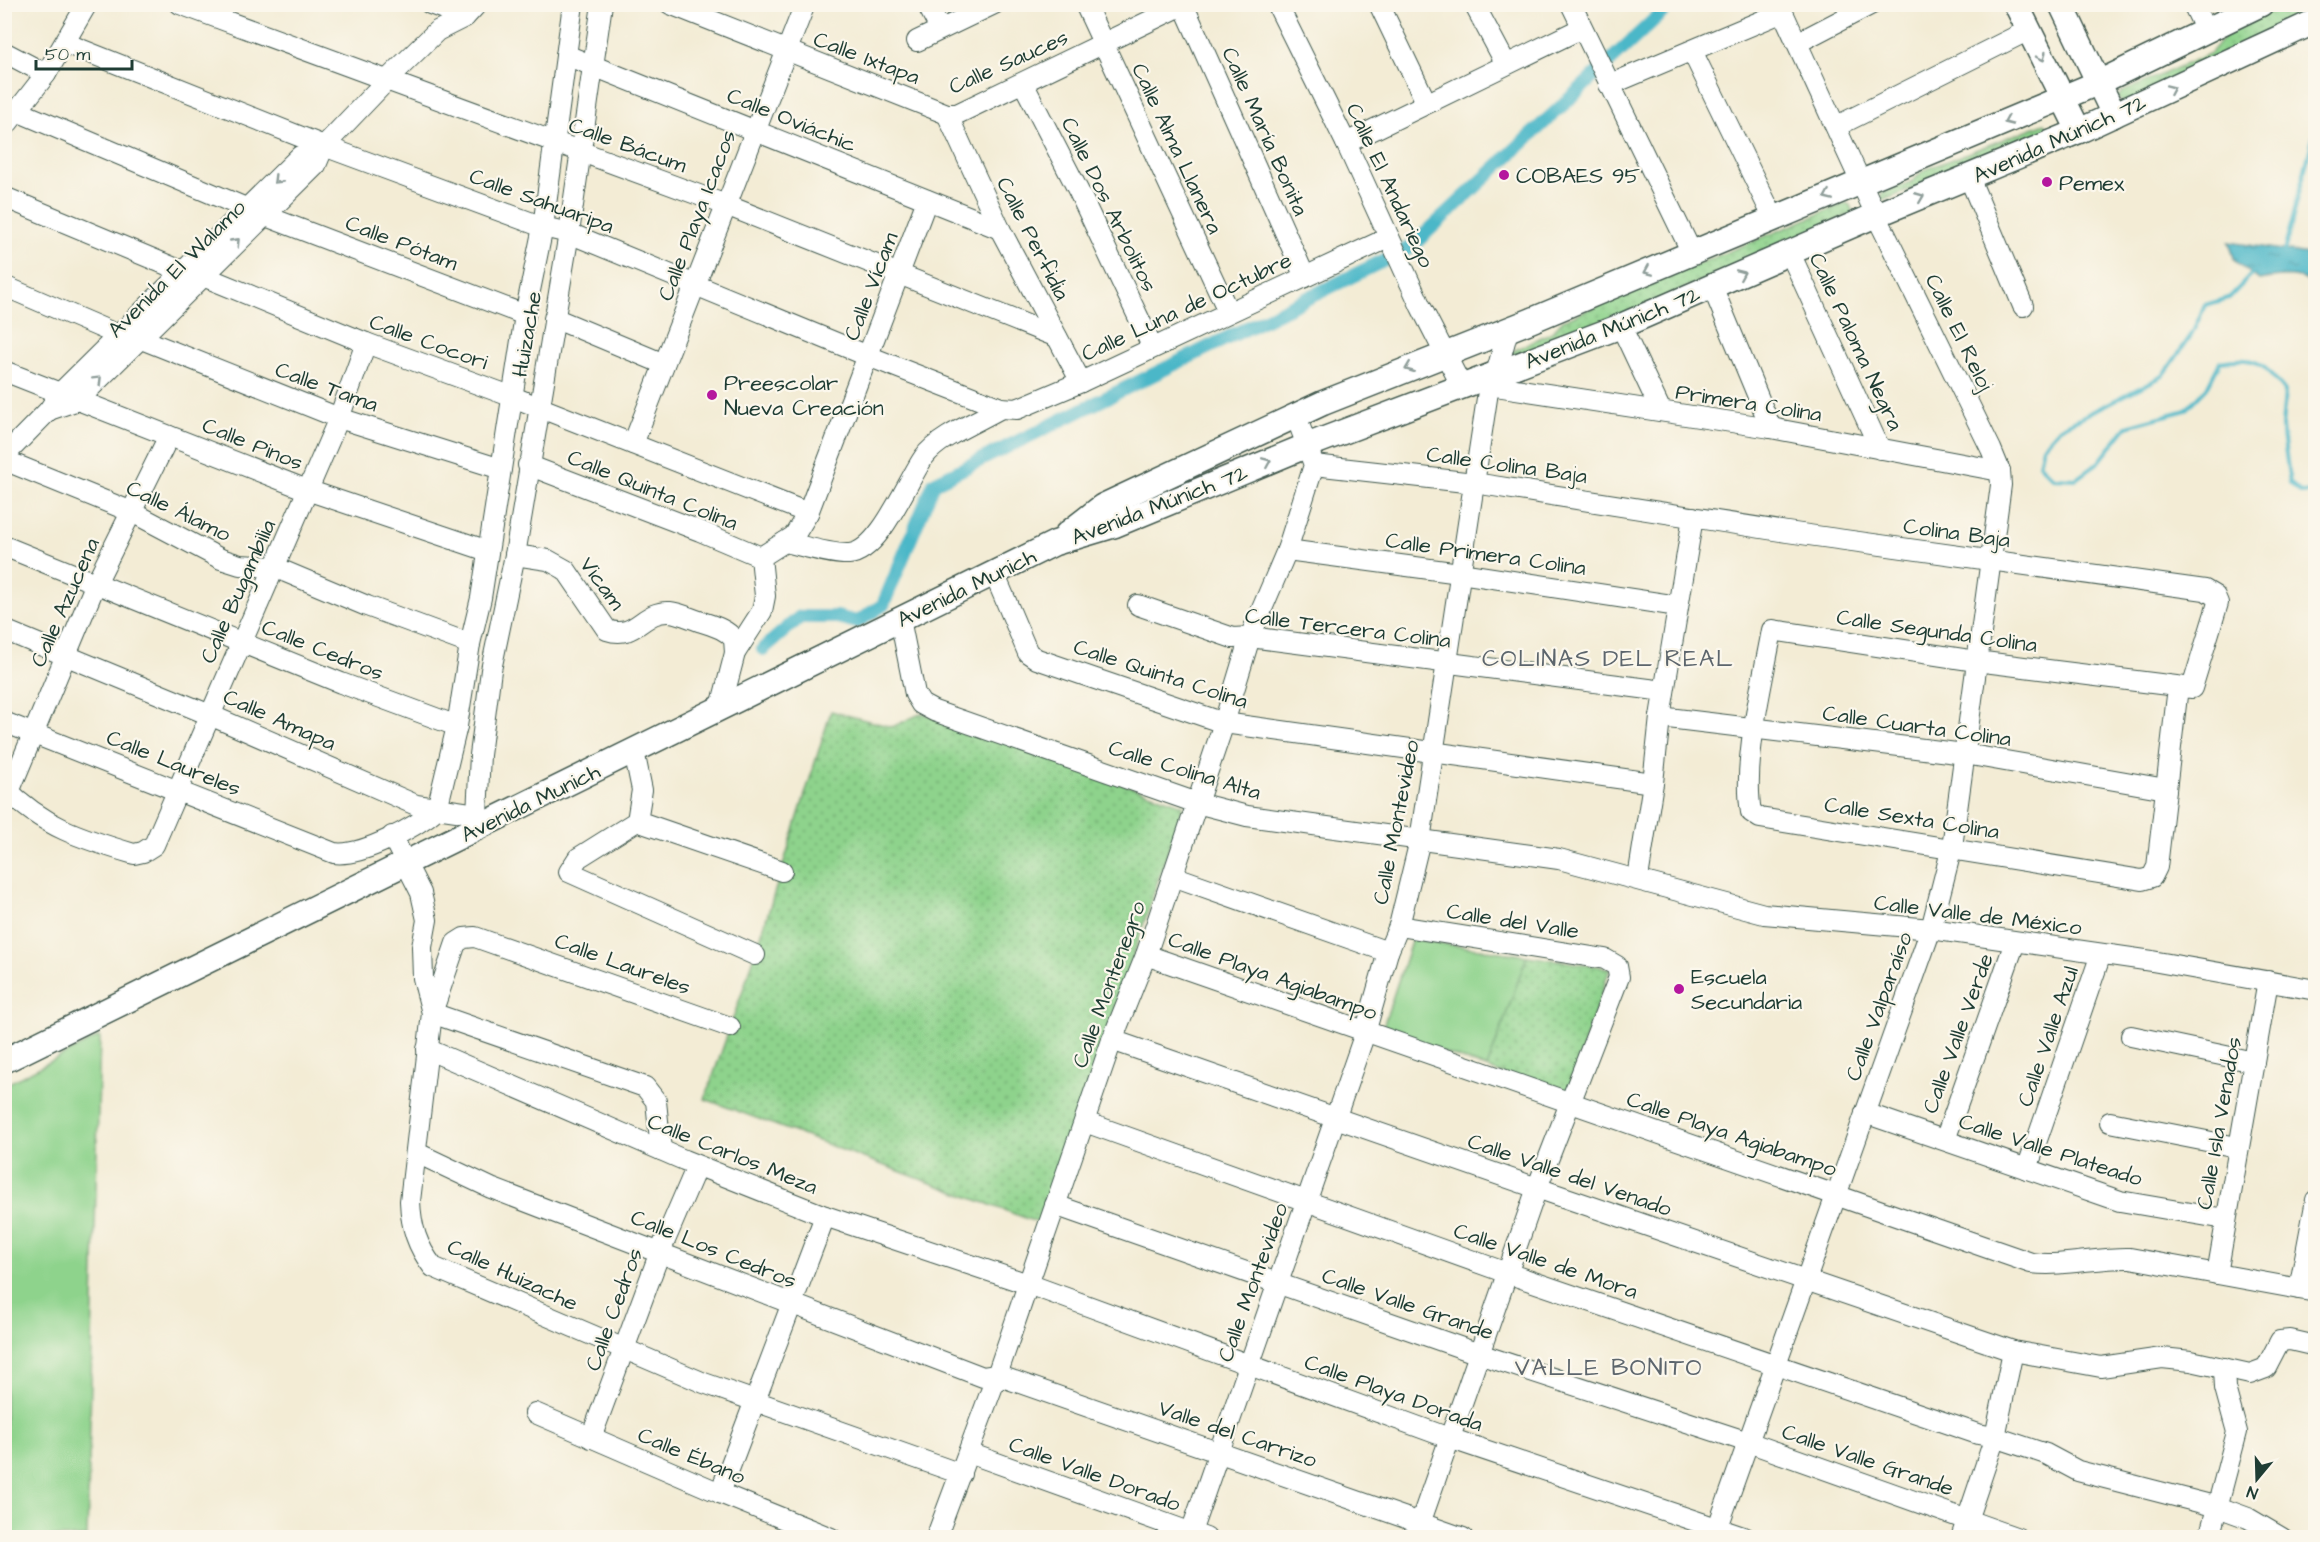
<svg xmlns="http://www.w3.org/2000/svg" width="2320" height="1542" font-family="'Architects Daughter',sans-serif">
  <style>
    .green { fill: url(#green-dots); stroke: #568860; stroke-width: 1.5 }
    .pitch { fill: #8ed38c; stroke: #568860; stroke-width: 1.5 }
    .water { fill: url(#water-ripples); stroke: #357a7e; stroke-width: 1.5 }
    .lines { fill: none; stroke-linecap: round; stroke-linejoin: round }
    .stream { stroke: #4bb7c8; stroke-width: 4 }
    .canal { stroke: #4bb7c8; stroke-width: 14 }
    .minor-casing { stroke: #3f574c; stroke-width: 22 }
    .major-casing { stroke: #3f574c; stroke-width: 27 }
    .minor { stroke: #fff; stroke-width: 20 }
    .major { stroke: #fff; stroke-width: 24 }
    .oneway { stroke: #8f9e9a }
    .poi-dot { fill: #b5179e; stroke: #fbf7ec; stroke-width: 2 }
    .labels { text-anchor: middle; stroke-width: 4.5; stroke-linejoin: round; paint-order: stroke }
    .street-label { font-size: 22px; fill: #1f3d34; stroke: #fbf7ec }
    .poi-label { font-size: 22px; fill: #1f3d34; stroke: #fbf7ec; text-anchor: start }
    .neighbourhood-label { font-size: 24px; letter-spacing: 1.5px; fill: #5d666d; stroke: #fbf7ec }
  </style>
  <defs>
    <pattern id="green-dots" width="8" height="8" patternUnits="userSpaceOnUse" patternTransform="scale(1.5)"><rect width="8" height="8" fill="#8ed38c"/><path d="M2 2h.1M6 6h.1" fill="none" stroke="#73ac73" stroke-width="1.8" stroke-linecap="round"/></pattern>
    <pattern id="water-ripples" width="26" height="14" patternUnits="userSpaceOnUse" patternTransform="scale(1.5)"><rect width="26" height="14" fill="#4bb7c8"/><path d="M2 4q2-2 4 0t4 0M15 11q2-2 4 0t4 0" fill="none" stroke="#3e96a3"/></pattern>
  </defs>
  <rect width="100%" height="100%" fill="#fbf7ec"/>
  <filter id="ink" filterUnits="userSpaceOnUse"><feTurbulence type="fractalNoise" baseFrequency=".0167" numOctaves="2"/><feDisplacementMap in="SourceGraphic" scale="12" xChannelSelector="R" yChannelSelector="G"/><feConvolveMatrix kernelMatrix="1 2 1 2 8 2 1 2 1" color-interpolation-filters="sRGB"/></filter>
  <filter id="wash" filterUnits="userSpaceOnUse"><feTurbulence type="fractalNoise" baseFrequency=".008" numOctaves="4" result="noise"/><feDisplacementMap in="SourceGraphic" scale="24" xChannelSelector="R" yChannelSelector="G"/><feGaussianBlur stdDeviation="1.35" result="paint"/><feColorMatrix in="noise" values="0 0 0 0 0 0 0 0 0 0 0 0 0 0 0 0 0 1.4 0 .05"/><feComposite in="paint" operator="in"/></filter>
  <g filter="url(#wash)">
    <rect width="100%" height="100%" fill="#f3ecd5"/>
    <g class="green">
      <polygon points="2282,5 2315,5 2315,14 2127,105 2117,98 2122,92 2211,53 2229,30"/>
      <polygon points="2045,123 2049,128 2047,132 2018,142 2015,150 1881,201 1882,193 1913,181 1924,170"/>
      <polygon points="1846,203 1850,205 1853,213 1510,366 1511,352 1552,332 1563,320"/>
      <polygon points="831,711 892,727 922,713 1183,805 1044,1225 705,1099 755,955"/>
      <polygon points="1412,939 1610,968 1566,1097 1382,1030"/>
    </g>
    <g class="pitch">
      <polygon points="1412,939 1527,956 1487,1068 1382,1030"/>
      <polygon points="100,1036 87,1537 5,1537 5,1085"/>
    </g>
    <path class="water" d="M2229,242L2315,255V290C2305,271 2277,277 2259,280L2235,261Z"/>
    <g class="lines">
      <g class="stream">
        <polyline points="2284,252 2316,126"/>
        <path d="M2255,271L2229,298L2205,305L2192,334L2163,376L2060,428L2043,447L2039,464L2053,478L2076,479L2099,462L2127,426L2186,410L2207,388L2220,362C2258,355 2262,363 2285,391L2282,427L2290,483L2301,493L2316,492"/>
      </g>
      <polyline class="canal" points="763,649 800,617 837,617 857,622 883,605 934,483 1411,247 1671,4"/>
    </g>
  </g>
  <g filter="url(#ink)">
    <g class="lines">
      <defs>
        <g id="minor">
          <polyline points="180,4 726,205 1057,337"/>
          <polyline points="430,4 465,17"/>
          <polyline points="670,4 947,114 957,114 1185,4"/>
          <polyline points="927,4 940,29"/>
          <polyline points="1085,4 1228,311"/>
          <polyline points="1183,4 1305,277"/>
          <polyline points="1277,4 1346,143 1421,307 1461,385"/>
          <polyline points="1379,4 1426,102"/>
          <polyline points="1474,4 1506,64"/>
          <polyline points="1571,4 1692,253"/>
          <polyline points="2193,4 2206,31"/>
          <polyline points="917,41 994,4"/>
          <polyline points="65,43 324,146 543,227 569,233 868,356 1001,408 1017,409 1081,382 1388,238"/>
          <polyline points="1797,43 1872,4"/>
          <polyline points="1692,51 1774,219"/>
          <polyline points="4,52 46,74"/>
          <polyline points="566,55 1000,229"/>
          <polyline points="1023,83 1079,192 1152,346"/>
          <polyline points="1609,85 1783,12"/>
          <polyline points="17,111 248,209"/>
          <polyline points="947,114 1000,229 1081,382"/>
          <polyline points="1837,126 2029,30"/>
          <polyline points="4,128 46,74 87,4"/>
          <polyline points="1346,143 1582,28"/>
          <polyline points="1969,177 2023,306"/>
          <polyline points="4,197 184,272"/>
          <polyline points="263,215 525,315"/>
          <polyline points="1790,253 1880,449"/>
          <polyline points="203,276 366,343 513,397 808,513"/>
          <polyline points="4,286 118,335"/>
          <polyline points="1712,286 1771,428"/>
          <polyline points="554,318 664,364"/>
          <polyline points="1621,326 1661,411"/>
          <polyline points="139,338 339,418 501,469"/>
          <polyline points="4,371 307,490 488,551"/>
          <polyline points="1489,385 1771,428 2000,471"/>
          <polyline points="49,410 78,400 316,165 324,146 388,79 437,31 465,17 477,4"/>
          <polyline points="633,444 805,4"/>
          <polyline points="4,456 49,410 60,393 300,156 324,146"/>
          <polyline points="4,460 132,512 221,559 240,565 274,567 367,606 470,644"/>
          <polyline points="528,465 700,531 761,557"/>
          <path d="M1314,465L1474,483L1787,532L2205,590L2215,596L2218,603L2192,688L1976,661L1772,630C1763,681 1742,762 1751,812L1760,818L2142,880L2152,877L2157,867L2178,687"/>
          <path d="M785,542C803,546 832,555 849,554C880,552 907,481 924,457C938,437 979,421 1001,408"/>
          <polyline points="4,546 341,683 457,726"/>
          <polyline points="1287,550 1460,573 1678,606"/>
          <path d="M515,555L548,560L566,570L607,630C637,640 642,610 670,612C680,613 692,619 702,622C714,626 726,629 734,639L735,653"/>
          <polyline points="994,573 1028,653 1037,659 1224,723 1653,783"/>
          <polyline points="1138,605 1233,638 1250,637 1664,691"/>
          <polyline points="900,619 915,694 921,704 934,711 1197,803 1247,816 1559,859 1764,914 1931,929 2152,961 2316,990"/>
          <polyline points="4,630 210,715 416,805 477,814"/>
          <polyline points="721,707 735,653 762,611 765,596 761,557 794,536 808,513 927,200"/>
          <polyline points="1660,717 1965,754 2166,789"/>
          <path d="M4,722L334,853C362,857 416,827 437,809"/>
          <polyline points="634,751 642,790 637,821 578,858 569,872 755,955"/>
          <path d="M4,787C43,827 83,839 134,854L143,852L154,845L339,418L366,343"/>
          <polyline points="9,792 96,583 169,436"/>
          <polyline points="437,809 457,726 470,644 481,598 525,315 543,227 573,4"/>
          <polyline points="637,821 782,871"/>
          <polyline points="470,831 477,814 480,755 491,670 515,555 569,233 602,4"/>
          <path d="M392,836L421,893L427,920L422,947L423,978L432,1013L410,1201C411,1227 417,1246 433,1267L704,1383L961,1474"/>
          <polyline points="1173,876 1388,952"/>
          <polyline points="1638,878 1653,783 1660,717 1693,517"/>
          <polyline points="1399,926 1605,959 1617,966 1619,977 1537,1188 1415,1538"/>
          <path d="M1146,955L2031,1263C2064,1267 2097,1257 2130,1258L2316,1292"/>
          <polyline points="432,1013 456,943 464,938 475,937 730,1027"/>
          <polyline points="432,1013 645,1087 656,1101 661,1150"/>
          <polyline points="2131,1036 2254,1062"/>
          <polyline points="1112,1040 1537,1188 2013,1351 2101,1367 2162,1358 2191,1361 2250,1374 2266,1368 2280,1341 2290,1340 2316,1346"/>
          <polyline points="427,1049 684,1160 825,1216 1028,1284 1449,1438 1746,1538"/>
          <polyline points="1865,1113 2120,1201 2225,1219"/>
          <polyline points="1085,1122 1507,1273 1978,1434 1995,1437 2046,1454 2078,1471 2218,1507 2248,1518 2282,1538"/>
          <polyline points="2110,1122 2237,1147"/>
          <polyline points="1945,1140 2015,942"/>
          <polyline points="417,1153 491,1188 983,1377 997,1375 1463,1538"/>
          <polyline points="2027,1169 2101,954"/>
          <polyline points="1055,1205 1479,1354 1748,1442 2018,1538"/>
          <polyline points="2217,1274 2268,981"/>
          <polyline points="2299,1289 2316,1200"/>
          <polyline points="535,1413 720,1493 831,1538"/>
          <polyline points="591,1438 660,1252 697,1166"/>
          <polyline points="969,1453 1206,1538"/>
          <polyline points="720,1493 825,1216"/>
          <polyline points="936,1538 997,1375 1112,1040 1146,955 1224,723 1250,637 1287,550 1314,465 1296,416"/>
          <polyline points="1189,1538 1365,1033 1388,952 1399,926 1420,840 1489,385 1496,374 1508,330"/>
          <polyline points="1714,1538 1931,929 1952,847 2001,485 2000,471 1991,449 1876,215 1779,4"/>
          <polyline points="1961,1538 1995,1437 2013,1351"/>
          <polyline points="2209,1538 2237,1432 2225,1388 2224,1368"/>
        </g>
        <g id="major">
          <polyline points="2016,4 2079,131"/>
          <polyline points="2061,4 2114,115"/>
          <polyline points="1067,534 1103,506 1323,403 1530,321 2100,82 2261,4"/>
          <polyline points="4,1061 1055,543 1115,525 1306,446 1621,326 1876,215 2079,131 2316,21"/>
        </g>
      </defs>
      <use href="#minor" class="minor-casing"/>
      <use href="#major" class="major-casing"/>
      <use href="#minor" class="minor"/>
      <use href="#major" class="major"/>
    </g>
    <defs><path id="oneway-chevron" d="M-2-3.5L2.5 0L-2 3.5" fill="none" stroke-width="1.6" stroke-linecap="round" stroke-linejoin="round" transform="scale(1.5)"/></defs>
    <g class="oneway">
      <use href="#oneway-chevron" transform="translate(2042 57) rotate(64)"/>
      <use href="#oneway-chevron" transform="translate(2171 89) rotate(-24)"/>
      <use href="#oneway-chevron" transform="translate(2008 121) rotate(157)"/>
      <use href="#oneway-chevron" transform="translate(277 180) rotate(135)"/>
      <use href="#oneway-chevron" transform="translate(1828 196) rotate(157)"/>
      <use href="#oneway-chevron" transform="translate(1920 197) rotate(-22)"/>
      <use href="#oneway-chevron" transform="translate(236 242) rotate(-46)"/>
      <use href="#oneway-chevron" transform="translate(1648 271) rotate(157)"/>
      <use href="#oneway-chevron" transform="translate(1741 274) rotate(-23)"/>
      <use href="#oneway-chevron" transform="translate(1409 368) rotate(158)"/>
      <use href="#oneway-chevron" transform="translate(98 380) rotate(-45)"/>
      <use href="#oneway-chevron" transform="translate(1267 462) rotate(-23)"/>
    </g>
  </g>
  <g class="poi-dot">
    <circle cx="1504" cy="175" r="6"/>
    <circle cx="2047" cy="182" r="6"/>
    <circle cx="712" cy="395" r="6"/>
    <circle cx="1679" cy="989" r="6"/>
  </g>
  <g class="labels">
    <g class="street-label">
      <text transform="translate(867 57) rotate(21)" y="8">Calle Ixtapa</text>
      <text transform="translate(1008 61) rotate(-24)" y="8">Calle Sauces</text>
      <text transform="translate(792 119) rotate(22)" y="8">Calle Oviáchic</text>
      <text transform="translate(1266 131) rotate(66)" y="8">Calle María Bonita</text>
      <text transform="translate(2059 138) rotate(-24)" y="8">Avenida Múnich 72</text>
      <text transform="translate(628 144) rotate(20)" y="8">Calle Bácum</text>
      <text transform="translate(1178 148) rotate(65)" y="8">Calle Alma Llanera</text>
      <text transform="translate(1391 185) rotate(65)" y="8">Calle El Andariego</text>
      <text transform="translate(542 200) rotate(20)" y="8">Calle Sahuaripa</text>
      <text transform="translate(1110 204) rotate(64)" y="8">Calle Dos Arbolitos</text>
      <text transform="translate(696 215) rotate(-69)" y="8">Calle Playa Icacos</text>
      <text transform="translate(1034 238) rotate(63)" y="8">Calle Perfidia</text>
      <text transform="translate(402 242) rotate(21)" y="8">Calle Pótam</text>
      <text transform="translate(176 268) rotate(-45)" y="8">Avenida El Walamo</text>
      <text transform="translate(870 286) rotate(-69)" y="8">Calle Vícam</text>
      <text transform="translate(1186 306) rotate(-25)" y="8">Calle Luna de Octubre</text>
      <text transform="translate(1612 327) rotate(-22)" y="8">Avenida Múnich 72</text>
      <text transform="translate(1960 332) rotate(64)" y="8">Calle El Reloj</text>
      <text transform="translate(526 334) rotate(-80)" y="8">Huizache</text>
      <text transform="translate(429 341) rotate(20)" y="8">Calle Cocori</text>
      <text transform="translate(1857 341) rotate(65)" y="8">Calle Paloma Negra</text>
      <text transform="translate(327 386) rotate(20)" y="8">Calle Tama</text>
      <text transform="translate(1749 402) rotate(9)" y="8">Primera Colina</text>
      <text transform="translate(253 443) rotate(22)" y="8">Calle Pinos</text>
      <text transform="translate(1507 464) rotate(8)" y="8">Calle Colina Baja</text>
      <text transform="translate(653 489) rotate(22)" y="8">Calle Quinta Colina</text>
      <text transform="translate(1159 504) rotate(-21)" y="8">Avenida Múnich 72</text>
      <text transform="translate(179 510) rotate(26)" y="8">Calle Álamo</text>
      <text transform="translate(1957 532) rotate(8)" y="8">Colina Baja</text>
      <text transform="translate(1486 553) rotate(8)" y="8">Calle Primera Colina</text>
      <text transform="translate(603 583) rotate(54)" y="8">Vicam</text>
      <text transform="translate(966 587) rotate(-26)" y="8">Avenida Munich</text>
      <text transform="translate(237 591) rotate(-66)" y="8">Calle Bugambilia</text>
      <text transform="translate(64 602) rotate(-66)" y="8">Calle Azucena</text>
      <text transform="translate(1348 627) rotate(7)" y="8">Calle Tercera Colina</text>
      <text transform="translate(1937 630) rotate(8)" y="8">Calle Segunda Colina</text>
      <text transform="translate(323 649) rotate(22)" y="8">Calle Cedros</text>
      <text transform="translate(1161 673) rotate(18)" y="8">Calle Quinta Colina</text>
      <text transform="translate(280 719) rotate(24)" y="8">Calle Amapa</text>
      <text transform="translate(1917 725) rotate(8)" y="8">Calle Cuarta Colina</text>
      <text transform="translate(174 762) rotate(22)" y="8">Calle Laureles</text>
      <text transform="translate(1185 769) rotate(17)" y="8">Calle Colina Alta</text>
      <text transform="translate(530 802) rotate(-26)" y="8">Avenida Munich</text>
      <text transform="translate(1912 817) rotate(9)" y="8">Calle Sexta Colina</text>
      <text transform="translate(1395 822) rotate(-79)" y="8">Calle Montevideo</text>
      <text transform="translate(1978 914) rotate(7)" y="8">Calle Valle de México</text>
      <text transform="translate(1513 920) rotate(9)" y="8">Calle del Valle</text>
      <text transform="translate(623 963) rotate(20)" y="8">Calle Laureles</text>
      <text transform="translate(1273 975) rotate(20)" y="8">Calle Playa Agiabampo</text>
      <text transform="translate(1108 984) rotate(-70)" y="8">Calle Montenegro</text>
      <text transform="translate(1878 1006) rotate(-70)" y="8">Calle Valparaíso</text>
      <text transform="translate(1957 1033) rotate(-70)" y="8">Calle Valle Verde</text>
      <text transform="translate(2047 1036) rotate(-71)" y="8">Calle Valle Azul</text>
      <text transform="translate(2218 1123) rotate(-80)" y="8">Calle Isla Venados</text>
      <text transform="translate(1732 1133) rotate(19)" y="8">Calle Playa Agiabampo</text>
      <text transform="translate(2051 1149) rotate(18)" y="8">Calle Valle Plateado</text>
      <text transform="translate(733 1153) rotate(22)" y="8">Calle Carlos Meza</text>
      <text transform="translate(1570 1174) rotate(19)" y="8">Calle Valle del Venado</text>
      <text transform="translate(714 1248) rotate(22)" y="8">Calle Los Cedros</text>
      <text transform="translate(1546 1260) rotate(19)" y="8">Calle Valle de Mora</text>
      <text transform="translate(513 1274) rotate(25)" y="8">Calle Huizache</text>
      <text transform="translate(1252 1282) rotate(-70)" y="8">Calle Montevideo</text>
      <text transform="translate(1408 1303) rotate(19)" y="8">Calle Valle Grande</text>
      <text transform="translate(613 1309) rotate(-70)" y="8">Calle Cedros</text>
      <text transform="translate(1394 1392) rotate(20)" y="8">Calle Playa Dorada</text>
      <text transform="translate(1238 1433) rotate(19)" y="8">Valle del Carrizo</text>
      <text transform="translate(692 1455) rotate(23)" y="8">Calle Ébano</text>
      <text transform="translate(1868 1459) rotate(19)" y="8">Calle Valle Grande</text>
      <text transform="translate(1095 1473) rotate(20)" y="8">Calle Valle Dorado</text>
    </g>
    <g class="poi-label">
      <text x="1516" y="183">COBAES 95</text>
      <text x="2059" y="190">Pemex</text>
      <text x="724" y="390">Preescolar<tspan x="724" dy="25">Nueva Creación</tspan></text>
      <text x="1691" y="984">Escuela<tspan x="1691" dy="25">Secundaria</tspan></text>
    </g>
    <g class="neighbourhood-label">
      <text x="1608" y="666">COLINAS DEL REAL</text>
      <text x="1609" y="1375">VALLE BONITO</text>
    </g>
  </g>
  <rect width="2320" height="1542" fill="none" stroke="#fbf7ec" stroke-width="24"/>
  <g transform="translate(2257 1479) rotate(199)" stroke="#fbf7ec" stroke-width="4.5" paint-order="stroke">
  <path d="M0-4.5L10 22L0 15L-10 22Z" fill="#1f3d34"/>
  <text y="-9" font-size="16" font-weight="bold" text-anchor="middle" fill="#1f3d34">N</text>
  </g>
  <path d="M36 60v9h96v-9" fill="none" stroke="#1f3d34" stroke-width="3"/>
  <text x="45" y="60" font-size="18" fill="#1f3d34" stroke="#fbf7ec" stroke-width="4.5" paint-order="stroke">50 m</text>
</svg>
